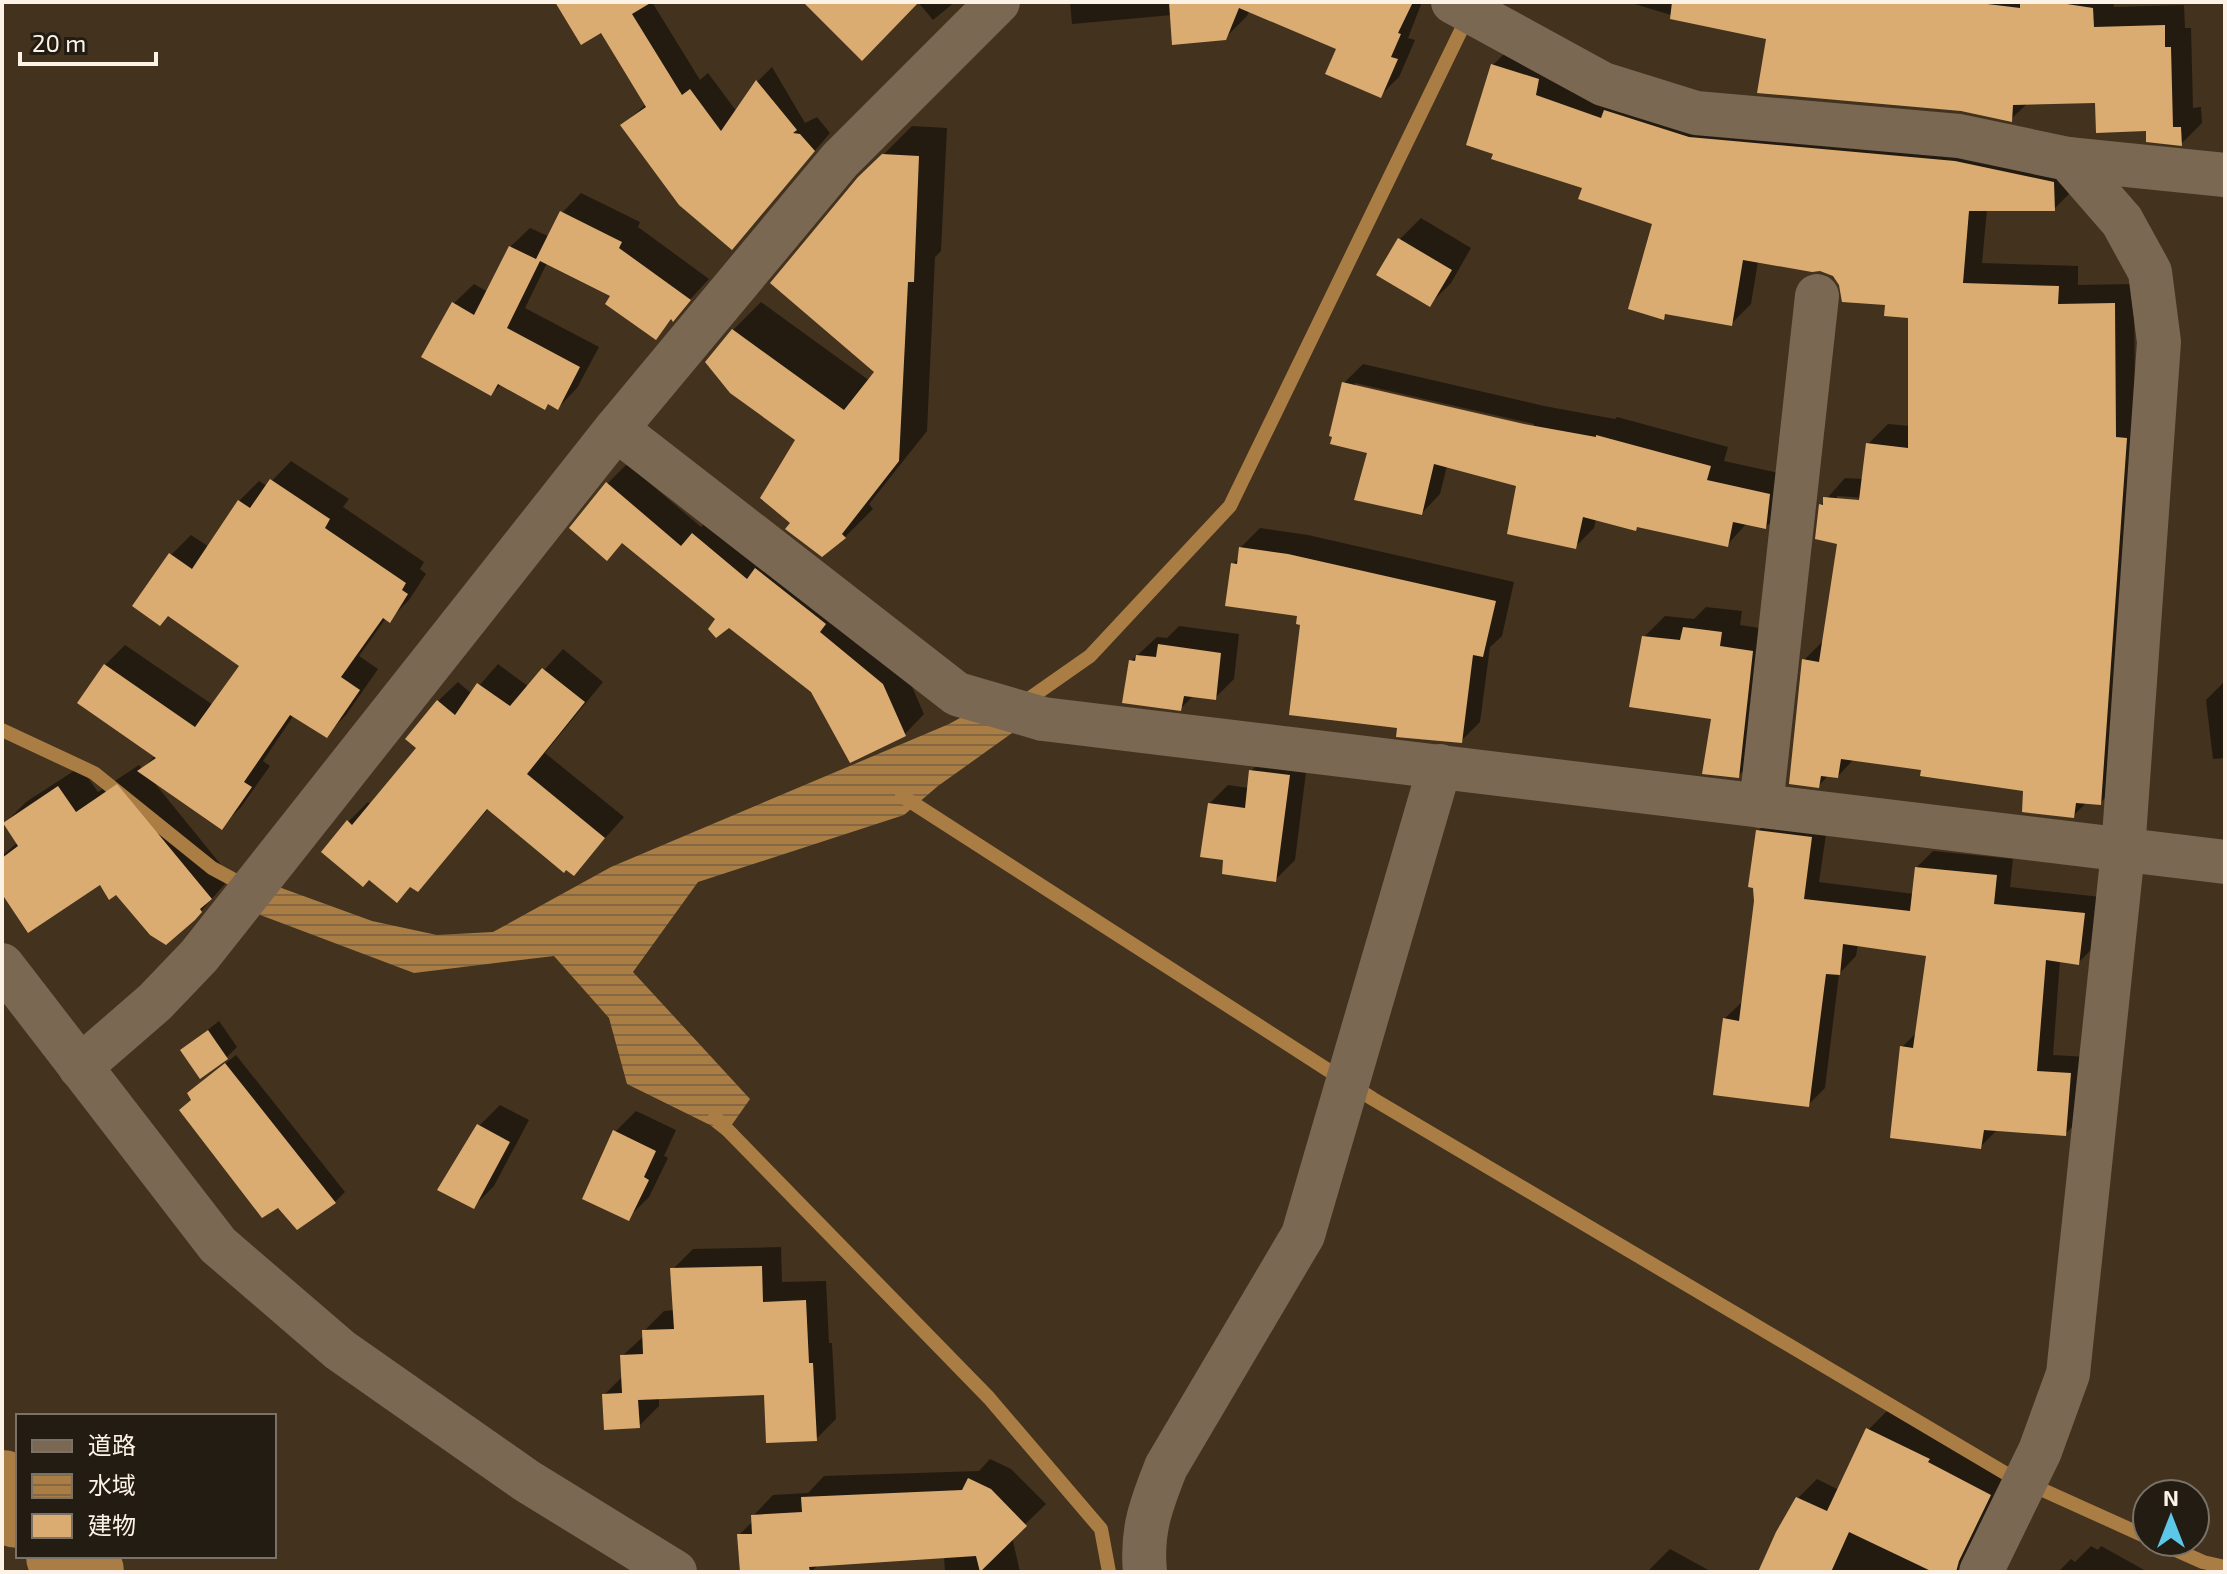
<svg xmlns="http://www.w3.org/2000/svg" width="2227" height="1574" font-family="'Exo 2','Noto Sans JP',sans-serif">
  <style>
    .water { fill: url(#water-rules) }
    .shadow { fill: #0007; fill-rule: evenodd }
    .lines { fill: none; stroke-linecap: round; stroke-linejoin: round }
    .stream { stroke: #aa7d44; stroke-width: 14 }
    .river { stroke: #aa7d44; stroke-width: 82 }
    .building { fill: #dbac72 }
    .minor { stroke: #7a6852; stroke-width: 44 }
  </style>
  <defs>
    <pattern id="water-rules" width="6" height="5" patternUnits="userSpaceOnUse" patternTransform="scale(2)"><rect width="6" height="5" fill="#aa7d44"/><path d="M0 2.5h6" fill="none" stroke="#846844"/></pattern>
  </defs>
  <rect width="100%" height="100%" fill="#43321e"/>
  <polygon class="water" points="1013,689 1057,701 938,786 904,815 698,882 633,972 750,1099 724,1136 710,1125 627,1084 609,1018 554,956 414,973 255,913 240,873 372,921 437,935 493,932 611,867 949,724"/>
  <g class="shadow">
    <polygon points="557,2 652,2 700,80 708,73 737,112 755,84 772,67 805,123 817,117 830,133 732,248 623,125 646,104 601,30"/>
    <polygon points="918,2 955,2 933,20"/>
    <polygon points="1070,2 1253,2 1247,16 1225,38 1172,15 1072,24"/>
    <polygon points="1269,2 1422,2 1408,38 1415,40 1399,77 1380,96 1339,48"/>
    <polygon points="1628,2 2113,2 2114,7 2184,5 2185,28 2191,28 2193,108 2201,107 2202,123 2182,143 2148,129 2097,101 2029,102 2011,119 1769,37 1694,22"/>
    <path d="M1513,45L1555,75L2073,162L2074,189L2054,209H1987L1982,263L2078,266V285L2134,284L2135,417L2120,783L2100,803L2087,802L2073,816L2025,789L1923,768L1854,759L1838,776L1829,775L1818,786L1804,660L1824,640L1839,542L1821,505L1845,478L1864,479L1868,444L1888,424L1910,426V316L1841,284L1834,274L1821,269L1758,261L1751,304L1731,324L1668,312L1663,317L1654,222L1584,186L1493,65ZM1837,496L1869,498V502L1837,500Z"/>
    <polygon points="912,126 947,128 941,251 935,257 927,431 869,504 873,509 845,537 822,555 793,522 798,440 733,330 761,302 870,381 877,372 860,178"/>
    <polygon points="581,193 640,222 638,227 709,279 655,337 613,295 547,263 525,308 599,347 577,388 558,408 501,384 491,394 454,303 474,284 488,292 510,247 530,228 550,237 562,213"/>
    <polygon points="1421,218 1471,248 1451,283 1430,304 1400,239"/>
    <path d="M1363,364L1544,406L1615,419L1617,417L1728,447L1724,461L1788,475L1784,508L1766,527L1747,523L1728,544L1639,526L1635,529L1596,519L1594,528L1575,547L1519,485L1447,466L1440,494L1422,513L1369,451L1344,383ZM1355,383L1534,424L1533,428L1355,387Z"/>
    <polygon points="291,461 349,499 343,507 424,562 420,569 426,574 409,600 389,620 386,618 359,656 378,669 346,715 326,735 294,715 263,761 270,766 241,807 221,827 152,780 231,877 194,919 117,892 100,882 2,890 2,856 18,842 5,823 26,802 80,767 98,792 139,765 142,769 156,755 105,665 125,645 213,705 241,665 171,555 191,535 209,547 239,501 259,481 267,486"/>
    <polygon points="627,464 701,527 713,515 902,664 924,714 905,734 812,691 718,619 623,541 572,528 608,483"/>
    <polygon points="1260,528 1308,535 1514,582 1502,636 1490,647 1480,722 1461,741 1399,727 1302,623 1299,614 1233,564 1240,557 1241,547"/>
    <polygon points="1706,607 1742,611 1740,625 1773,630 1759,755 1738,776 1714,718 1644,637 1665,616 1694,619"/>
    <polygon points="1179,626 1239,634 1234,679 1215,698 1194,695 1181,708 1131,661 1157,637 1167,638"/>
    <polygon points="563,649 603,682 545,753 624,817 573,874 489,808 418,890 348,822 368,802 371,805 419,747 438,701 458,682 472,694 498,664 529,687"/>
    <polygon points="2225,681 2225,758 2213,759 2206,700"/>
    <polygon points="1270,752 1308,756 1295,860 1276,879 1225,859 1209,804 1228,785 1249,788 1251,771"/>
    <polygon points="1774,815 1828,821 1819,882 1914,894 1916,868 1933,851 2013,859 2010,887 2101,897 2095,946 2078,963 2060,960 2053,1055 2087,1057 2082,1118 2065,1134 1998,1129 1981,1146 1902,1047 1917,1032 1928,954 1858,944 1856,956 1839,974 1825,1088 1808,1105 1724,1019 1741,1003 1756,901 1758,831"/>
    <polygon points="219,1021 237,1047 227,1057 182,1050"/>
    <polygon points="236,1055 345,1192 335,1202 297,1228 193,1099 199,1084"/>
    <polygon points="500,1105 529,1120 494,1186 473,1207 479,1126"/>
    <polygon points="636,1111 676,1130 664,1156 668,1158 649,1197 628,1218 615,1132"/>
    <polygon points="781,1247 782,1282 826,1281 829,1343 832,1343 836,1419 816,1439 765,1393 659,1397 659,1406 639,1426 604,1395 623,1376 622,1356 644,1336 644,1331 664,1311 675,1310 673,1269 693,1249"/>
    <polygon points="1887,1411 1947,1440 1945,1443 2008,1476 1968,1572 1760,1572 1798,1498 1817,1479 1839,1490 1868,1430"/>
    <polygon points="990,1459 1011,1469 1046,1504 1012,1537 1020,1572 945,1572 944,1556 818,1565 811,1572 742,1572 739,1535 753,1521 753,1516 773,1495 808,1493 824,1476 979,1471"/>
    <polygon points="2091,1546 2098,1550 2101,1546 2148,1572 2058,1572 2071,1559 2075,1562"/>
    <polygon points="1670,1549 1712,1572 1647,1572"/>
  </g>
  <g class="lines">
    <g class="stream">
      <polyline points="1020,705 1090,656 1230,506 1468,16"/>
      <polyline points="2,730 94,773 212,868 249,888"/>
      <polyline points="902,796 1373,1099 2005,1473 2147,1537"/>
      <polyline points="715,1117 989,1398 1101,1529 1109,1572"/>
      <polyline points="2158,1542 2203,1562 2225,1567"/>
    </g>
    <g class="river">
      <polyline points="2,1491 18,1507"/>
      <polyline points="67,1556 83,1572"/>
    </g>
  </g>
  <g class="building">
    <polygon points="555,2 652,2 632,14 682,95 690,89 721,131 756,80 797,130 793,133 800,134 815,151 732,250 679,205 620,125 646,107 601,33 581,45"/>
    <polygon points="803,2 919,2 862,61"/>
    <polygon points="1169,2 1413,2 1398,33 1401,34 1391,57 1398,59 1381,98 1325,74 1336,49 1239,8 1226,40 1172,45"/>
    <polygon points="1672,2 1971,2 2020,8 2020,2 2054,2 2093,8 2094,27 2165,25 2165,47 2171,47 2173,127 2181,127 2182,146 2146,142 2146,131 2096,133 2095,103 2013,105 2012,122 1961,111 1757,93 1766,39 1670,19"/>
    <polygon points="1491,64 1539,79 1536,95 1601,118 1604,110 1689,137 1955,161 2054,182 2055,211 1969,211 1963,283 2059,286 2058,304 2115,303 2116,437 2127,438 2101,805 2076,803 2074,818 2022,812 2023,791 1920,776 1921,770 1841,759 1838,778 1821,776 1819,788 1789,784 1802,659 1819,662 1837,544 1815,539 1819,504 1823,505 1823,497 1859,500 1866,443 1908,448 1908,318 1884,316 1885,305 1842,302 1839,285 1833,276 1820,271 1812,272 1743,260 1732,326 1665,314 1664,320 1628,309 1652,224 1578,199 1582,188 1491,159 1493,154 1466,145"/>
    <polygon points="882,154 919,156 914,282 908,282 899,461 842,534 846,538 822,557 785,529 790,523 760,498 795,440 730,393 705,362 732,329 844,410 874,372 770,283 858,177"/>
    <polygon points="560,211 622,242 619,248 691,300 673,322 671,319 656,340 605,304 610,296 540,261 507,328 580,367 558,410 548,404 545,410 498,384 491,396 421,357 452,302 474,315 509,246 536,259"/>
    <polygon points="1398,238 1452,270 1430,307 1376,275"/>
    <polygon points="1342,382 1524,424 1596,437 1596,435 1711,466 1707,480 1770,494 1766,529 1733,522 1728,547 1637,527 1636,531 1583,517 1576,549 1507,534 1516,486 1434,464 1422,515 1354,500 1367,453 1330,444 1332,437 1329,436"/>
    <polygon points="270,479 330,519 325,528 406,583 402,590 408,594 390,623 383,618 341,677 360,690 327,738 290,715 244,782 252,787 222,830 137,771 156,758 77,703 104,664 195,727 239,666 168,616 160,626 132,606 169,553 192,569 238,500 250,508"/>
    <polygon points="606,482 681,546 692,533 747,579 755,568 826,624 820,632 883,684 906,736 850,763 811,692 729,628 716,638 708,629 715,619 622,543 607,561 569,528"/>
    <polygon points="1239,547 1288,554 1496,601 1483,657 1473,655 1462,743 1396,737 1397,728 1289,715 1300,625 1296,624 1297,616 1225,606 1231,563 1237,564"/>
    <polygon points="1683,627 1722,632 1720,646 1753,651 1739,778 1702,774 1711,719 1629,707 1642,636 1680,640"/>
    <polygon points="1158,644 1221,653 1216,700 1184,696 1181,711 1122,703 1129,660 1135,661 1136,655 1156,657"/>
    <polygon points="542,668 585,702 527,774 605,838 574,876 566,870 564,873 487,809 418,892 410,887 397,903 369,880 363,887 321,852 347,820 352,825 416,748 405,739 437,700 455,715 477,683 510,706"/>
    <polygon points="1249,770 1290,775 1276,882 1222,874 1223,860 1200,857 1208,803 1245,808"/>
    <polygon points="117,784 212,899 200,909 202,912 195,920 166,945 150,935 116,895 109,900 100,885 28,933 2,894 2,858 18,846 3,823 58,786 76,812"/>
    <polygon points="1756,830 1812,837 1804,899 1910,911 1915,867 1997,875 1994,904 2085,913 2079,965 2046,960 2037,1071 2071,1073 2066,1136 1984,1130 1981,1149 1890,1138 1900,1046 1913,1048 1926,956 1843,944 1840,975 1826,974 1809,1107 1713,1095 1723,1018 1739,1021 1754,901 1753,888 1748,887"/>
    <polygon points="208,1030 228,1059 200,1079 180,1050"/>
    <polygon points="225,1063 336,1203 297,1230 278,1208 262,1218 179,1110 191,1100 187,1093"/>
    <polygon points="477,1124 510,1142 474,1209 437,1190"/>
    <polygon points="613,1130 656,1151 644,1177 649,1180 629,1221 582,1199"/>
    <polygon points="762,1266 763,1302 806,1300 809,1363 813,1363 817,1441 766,1443 764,1395 638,1400 640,1428 604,1430 602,1394 622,1393 620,1355 643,1354 642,1330 674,1329 670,1268"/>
    <polygon points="1866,1428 1930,1459 1928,1462 1991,1495 1959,1561 1956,1572 1933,1572 1849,1532 1831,1572 1758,1572 1776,1532 1796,1497 1827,1511"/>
    <polygon points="968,1478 991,1489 1027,1526 980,1572 976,1556 809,1567 810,1572 740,1572 737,1534 752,1534 751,1515 802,1512 801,1497 962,1490"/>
  </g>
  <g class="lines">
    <g class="minor">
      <polyline points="1453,2 1603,84 1696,113 1959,136 2068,159 2122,221 2150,272 2159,342 2123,851 2068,1374 2040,1451 1981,1572"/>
      <polyline points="2068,159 2225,175"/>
      <polyline points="616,429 957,694 1043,719 2225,862"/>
      <polyline points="1761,806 1817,296"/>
      <polyline points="2,965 218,1245 340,1350 527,1481 675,1572"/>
      <polyline points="80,1067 155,1002 199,956 616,429 840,160 998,2"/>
      <path d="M1145,1572C1141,1531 1151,1505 1166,1467L1303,1235L1440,766"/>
    </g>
  </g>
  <rect width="2227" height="1574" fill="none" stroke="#fdf2e6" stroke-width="8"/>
  <rect x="16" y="1414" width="260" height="144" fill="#231c13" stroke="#7a7267" stroke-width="2"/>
  <rect x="32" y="1440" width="40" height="12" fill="#7a6852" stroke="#7a7267" stroke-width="2"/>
  <text x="88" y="1454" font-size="24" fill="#fdf2e6">道路</text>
  <rect x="32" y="1474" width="40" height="24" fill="url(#water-rules)" stroke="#7a7267" stroke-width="2"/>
  <text x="88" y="1494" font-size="24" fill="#fdf2e6">水域</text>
  <rect x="32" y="1514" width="40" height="24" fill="#dbac72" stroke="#7a7267" stroke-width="2"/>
  <text x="88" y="1534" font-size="24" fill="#fdf2e6">建物</text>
  <g transform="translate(2171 1518)"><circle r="38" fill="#231c13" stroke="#7a7267" stroke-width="2"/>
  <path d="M0-6L14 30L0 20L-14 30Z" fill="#5dc7e8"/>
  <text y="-12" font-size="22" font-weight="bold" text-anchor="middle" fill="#fdf2e6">N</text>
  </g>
  <path d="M20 52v12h136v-12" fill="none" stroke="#fdf2e6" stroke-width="4"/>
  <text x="32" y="52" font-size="24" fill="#fdf2e6" stroke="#231c13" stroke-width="6" paint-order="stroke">20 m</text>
</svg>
